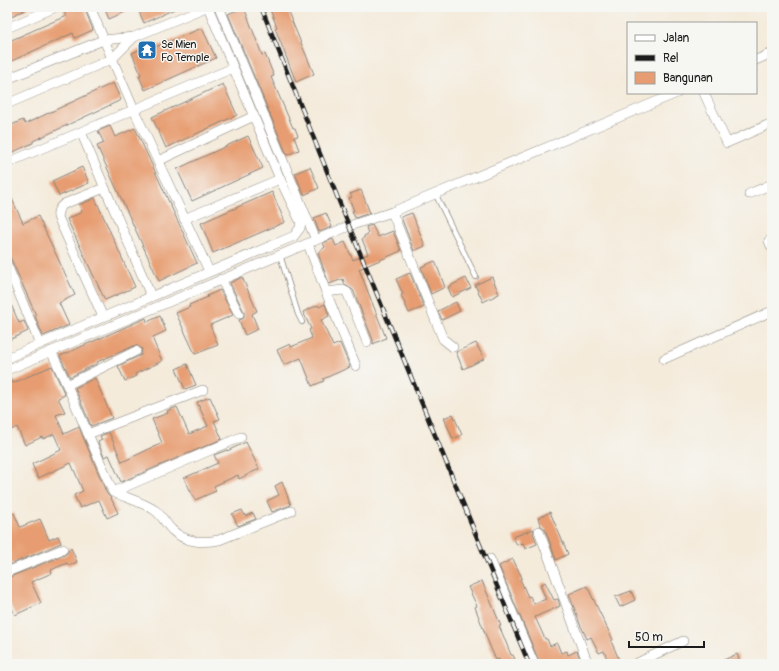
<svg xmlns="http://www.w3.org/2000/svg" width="779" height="671" font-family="Pangolin,sans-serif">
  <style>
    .building { fill: #e79d71 }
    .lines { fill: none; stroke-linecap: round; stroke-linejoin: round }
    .service-casing { stroke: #88847c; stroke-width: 6 }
    .minor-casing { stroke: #88847c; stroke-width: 10 }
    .service { stroke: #fff; stroke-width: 4.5 }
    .minor { stroke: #fff; stroke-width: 9 }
    .rail-casing { stroke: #1c1c1c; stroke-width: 4.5 }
    .rail { stroke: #f6f6f2; stroke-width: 3; stroke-dasharray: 9; stroke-linecap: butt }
    .labels { text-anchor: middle; stroke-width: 3; stroke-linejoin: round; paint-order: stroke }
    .poi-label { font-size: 11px; fill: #1c1c1c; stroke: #f6f6f2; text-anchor: start }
  </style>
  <rect width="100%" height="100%" fill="#f6f6f2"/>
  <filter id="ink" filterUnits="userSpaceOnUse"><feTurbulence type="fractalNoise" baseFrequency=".025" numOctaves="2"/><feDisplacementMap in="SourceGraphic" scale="8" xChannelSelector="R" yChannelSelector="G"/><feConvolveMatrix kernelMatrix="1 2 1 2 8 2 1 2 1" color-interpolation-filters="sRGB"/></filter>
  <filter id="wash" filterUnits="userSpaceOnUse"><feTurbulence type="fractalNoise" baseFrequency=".012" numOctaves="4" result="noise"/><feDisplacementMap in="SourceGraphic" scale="16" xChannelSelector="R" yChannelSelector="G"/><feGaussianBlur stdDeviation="0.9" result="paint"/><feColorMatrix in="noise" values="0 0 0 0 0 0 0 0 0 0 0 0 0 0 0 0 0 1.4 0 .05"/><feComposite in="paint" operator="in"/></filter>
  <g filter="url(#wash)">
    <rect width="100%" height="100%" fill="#f4ebdb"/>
    <g id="blocks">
      <g class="building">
        <polygon points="7,7 31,7 7,18"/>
        <polygon points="70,7 84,7 93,30 75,38 73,33 7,63 7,42 66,16 63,10"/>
        <polygon points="104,7 136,7 109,19"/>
        <polygon points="137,7 179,7 144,23"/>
        <polygon points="244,7 262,55 265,54 274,76 271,77 293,128 295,128 298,136 294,137 299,150 287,155 228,14"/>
        <polygon points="269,7 286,7 314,74 296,82 275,28 277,27"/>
        <polygon points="202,28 216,58 145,90 139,76 141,75 132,53 152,44 153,48"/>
        <polygon points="113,83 121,100 33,141 33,143 11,153 7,144 7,127 23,120 25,124"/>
        <polygon points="223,84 237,115 166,148 152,117"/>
        <polygon points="110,126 115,137 135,128 197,263 159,281 97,146 104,143 98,131"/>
        <polygon points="248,136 263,168 192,201 177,169"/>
        <polygon points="82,167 89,183 59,196 52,181"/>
        <polygon points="310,167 319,188 304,195 295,173"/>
        <polygon points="7,188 23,223 38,216 75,295 59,303 69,325 43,336 35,316 36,315 7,250"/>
        <polygon points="361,190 370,213 355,218 352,211 354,211 349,198 352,197 350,194"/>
        <polygon points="272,192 285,222 213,253 201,223"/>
        <polygon points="95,198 135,287 105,300 67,219 82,212 79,205"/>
        <polygon points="326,213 332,227 319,232 314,218"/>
        <polygon points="412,213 425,246 414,251 401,217"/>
        <polygon points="372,225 378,237 393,231 401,251 359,269 386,338 373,344 373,340 353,290 345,285 343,279 329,284 318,253 325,247 323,243 333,239 336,246 345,242 353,260 368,254 362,239 364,238 364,236 368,234 366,227"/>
        <polygon points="435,261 445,287 431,294 421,267"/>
        <polygon points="410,273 424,307 409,313 401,295 403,294 396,279"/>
        <polygon points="242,277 257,311 252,314 258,329 245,335 239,320 244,318 244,312 230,283"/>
        <polygon points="492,277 499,294 483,302 475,285"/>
        <polygon points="466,278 471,288 452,297 448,287"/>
        <polygon points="220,290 233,315 210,325 218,345 195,354 176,313 190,307 189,305 208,297 207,296"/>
        <polygon points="7,295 19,323 24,321 28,331 7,341"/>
        <polygon points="456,302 460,311 442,320 438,311"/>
        <polygon points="325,304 329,316 321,320 333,346 340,343 350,367 323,379 324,381 312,386 301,358 284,365 277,350 290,344 291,347 312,338 309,330 311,329 303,312 318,305 319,307"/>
        <polygon points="160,316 166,331 153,337 154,340 153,340 162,361 135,374 136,376 125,381 118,366 141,355 142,349 136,345 97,362 98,363 70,377 60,356 146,318 147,322"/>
        <polygon points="476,343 484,359 463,369 456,352"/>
        <polygon points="187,364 196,385 185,389 176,369"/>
        <polygon points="52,366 65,395 58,398 65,412 56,415 64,434 79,427 107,494 111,498 118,513 107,518 99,500 80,508 74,495 83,491 71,463 38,478 32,464 61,450 54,434 43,439 42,437 25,445 17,427 7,432 7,376 9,375 13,383"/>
        <polygon points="95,378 112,418 91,426 75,388"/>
        <polygon points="210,397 220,419 214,421 222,439 121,482 109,455 104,457 98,442 102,440 100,436 109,432 122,462 162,443 152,419 168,413 167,411 177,407 189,434 208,426 197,402"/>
        <polygon points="453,414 462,435 453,439 444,418"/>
        <polygon points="246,442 259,469 239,479 238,475 214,486 216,491 195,500 184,478 218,463 214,455 227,450 227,451"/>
        <polygon points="282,482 291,505 272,512 267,501 279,495 275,486"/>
        <polygon points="242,510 245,516 253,513 256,519 238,526 232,514"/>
        <polygon points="550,512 568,554 556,560 545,529 541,526 538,518"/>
        <polygon points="14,513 20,527 40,519 49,540 58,536 61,543 7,566 7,516"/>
        <polygon points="534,529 533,533 537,544 525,549 523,543 517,545 513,537"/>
        <polygon points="71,548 77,562 68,566 67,563 51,570 52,573 31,582 41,603 15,615 7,598 7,578 65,555 68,552 69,549"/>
        <polygon points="513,559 522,578 520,579 528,597 530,596 534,604 546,599 540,585 545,582 554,600 558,599 560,606 535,617 545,639 547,639 550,646 557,643 561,653 567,651 568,655 577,651 582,664 540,664 499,566"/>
        <polygon points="482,581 501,626 499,626 503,635 511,655 513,655 517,664 492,664 499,661 499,659 496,660 489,644 475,607 477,606 468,587"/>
        <polygon points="587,586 613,640 611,641 621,664 609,664 604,651 599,653 591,637 587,639 580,624 569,594"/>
        <polygon points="631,591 635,600 620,607 615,597"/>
        <polygon points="737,654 741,664 715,664"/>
      </g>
    </g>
  </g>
  <g filter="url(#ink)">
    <use href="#blocks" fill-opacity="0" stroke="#88847c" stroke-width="1"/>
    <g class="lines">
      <defs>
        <g id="service">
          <polyline points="435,193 476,277"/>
          <polyline points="280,255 298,314 302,322"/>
        </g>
        <g id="minor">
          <polyline points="90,7 134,110 209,271"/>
          <polyline points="219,7 316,240"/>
          <polyline points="7,28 56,7"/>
          <polyline points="756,60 772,53"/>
          <polyline points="7,79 103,40 134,37 206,7"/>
          <polyline points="704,93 727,143 772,123"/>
          <polyline points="7,104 112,59 134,37"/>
          <polyline points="81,132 151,296"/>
          <polyline points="158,161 254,116"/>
          <polyline points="7,163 233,68"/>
          <polyline points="749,194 772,184"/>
          <polyline points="392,212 443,339 453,347"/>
          <polyline points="184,219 280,179"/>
          <polyline points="772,239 769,241 772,248"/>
          <polyline points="308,244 326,292 356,366"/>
          <polyline points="7,265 40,344"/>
          <polyline points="221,279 239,314"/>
          <polyline points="326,292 343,290 347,292 367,342"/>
          <path d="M103,317L58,217C57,211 59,208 64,204L104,188"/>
          <path d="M51,351L67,385L113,492C127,498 143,502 156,511C162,516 166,524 172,530C186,543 202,543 219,540L291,511"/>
          <polyline points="7,358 294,236 300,228 301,223 280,179 208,7"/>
          <polyline points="664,359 772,311"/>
          <polyline points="7,370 349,226 392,212 677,93"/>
          <polyline points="67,385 136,351"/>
          <polyline points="88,434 203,390"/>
          <polyline points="113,492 241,437"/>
          <polyline points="539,531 588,664"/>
          <polyline points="490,559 534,664"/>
          <polyline points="7,572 63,549"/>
          <polyline points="635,664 683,641"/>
        </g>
      </defs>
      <use href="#service" class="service-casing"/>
      <use href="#minor" class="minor-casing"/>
      <use href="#service" class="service"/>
      <use href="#minor" class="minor"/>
      <defs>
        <polyline id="rail" points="261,7 349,226 529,664"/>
      </defs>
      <use href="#rail" class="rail-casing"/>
      <use href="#rail" class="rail"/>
    </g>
  </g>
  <defs>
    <symbol id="temple-square" viewBox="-11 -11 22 22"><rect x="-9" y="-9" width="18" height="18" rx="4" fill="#1f6fb2" stroke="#f6f6f2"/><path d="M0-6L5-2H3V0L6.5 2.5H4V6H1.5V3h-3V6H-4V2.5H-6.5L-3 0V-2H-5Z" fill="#fff"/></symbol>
  </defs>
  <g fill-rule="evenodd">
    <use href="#temple-square" x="136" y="39" width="22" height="22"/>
  </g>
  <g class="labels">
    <g class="poi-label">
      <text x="161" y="48">Se Mien<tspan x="161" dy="13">Fo Temple</tspan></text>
    </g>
  </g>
  <rect width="779" height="671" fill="none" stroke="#f6f6f2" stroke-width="24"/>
  <rect x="627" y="22" width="130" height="72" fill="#f6f6f2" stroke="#9f9f9c"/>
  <rect x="635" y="35" width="20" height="6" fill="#ffffff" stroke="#9f9f9c"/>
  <text x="663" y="42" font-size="12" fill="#1c1c1c">Jalan</text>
  <rect x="635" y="55" width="20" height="6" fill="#1c1c1c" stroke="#9f9f9c"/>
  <text x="663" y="62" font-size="12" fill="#1c1c1c">Rel</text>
  <rect x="635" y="72" width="20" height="12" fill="#e79d71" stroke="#9f9f9c"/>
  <text x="663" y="82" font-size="12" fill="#1c1c1c">Bangunan</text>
  <path d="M629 641v6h75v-6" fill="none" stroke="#1c1c1c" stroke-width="2"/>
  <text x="635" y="641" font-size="12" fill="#1c1c1c" stroke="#f6f6f2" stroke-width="3" paint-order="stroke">50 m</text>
</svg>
